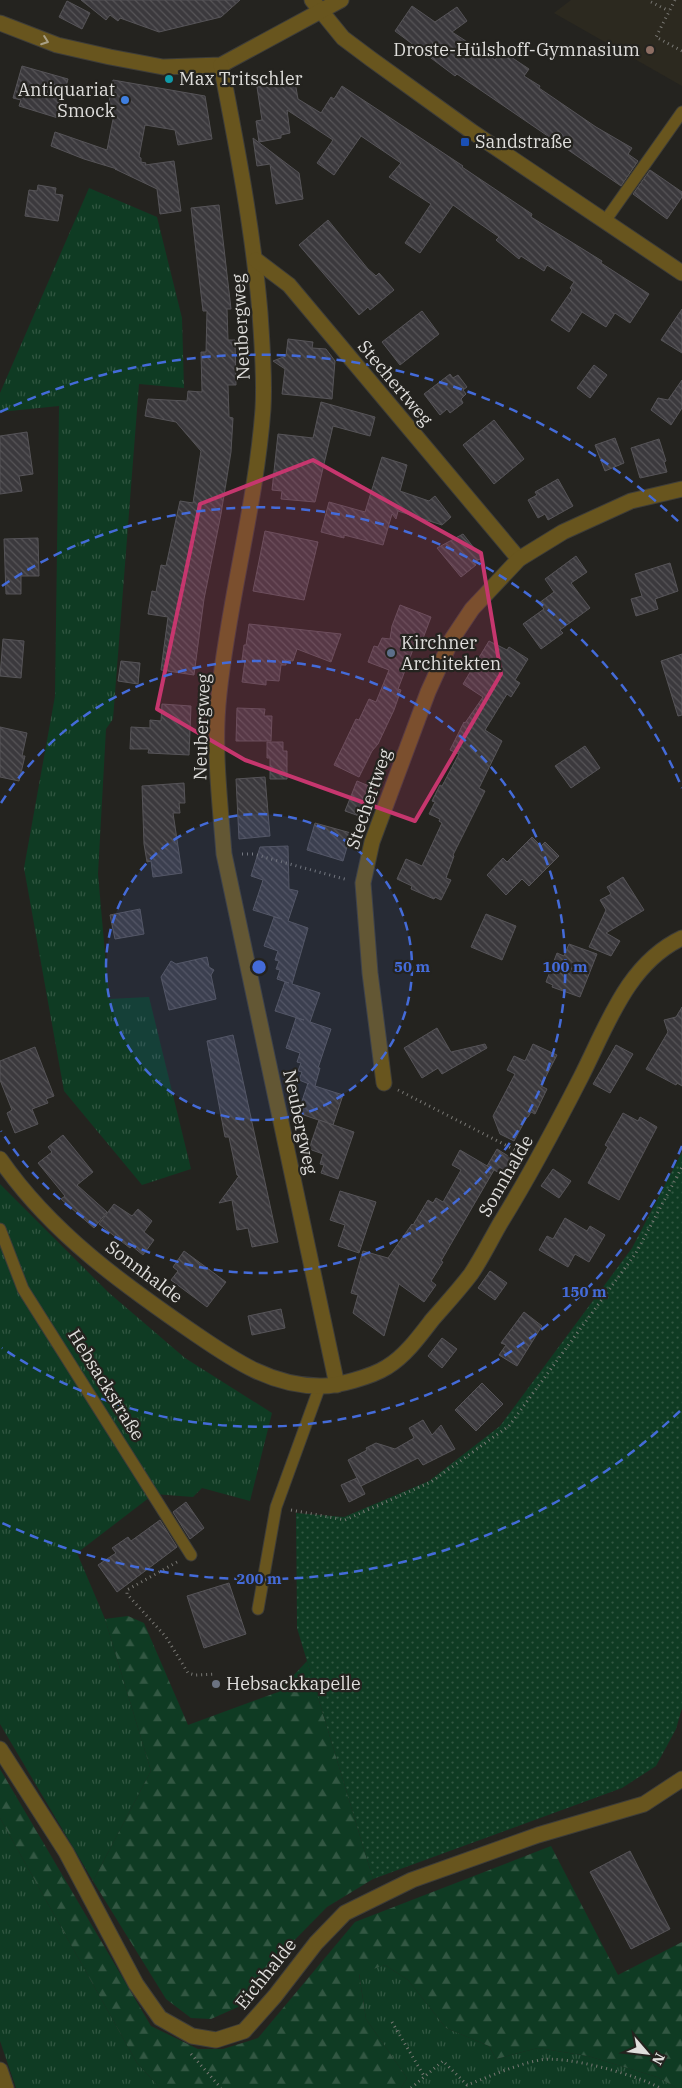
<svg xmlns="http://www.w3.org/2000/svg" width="682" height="2088" font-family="'IBM Plex Serif',serif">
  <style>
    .built { fill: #2c291f }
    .grass { fill: url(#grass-tufts) }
    .forest { fill: url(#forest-firs) }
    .garden { fill: url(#garden-dots) }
    .building { fill: url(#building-back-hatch); stroke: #565458 }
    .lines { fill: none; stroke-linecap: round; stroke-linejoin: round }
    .lane-casing { stroke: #3e3d39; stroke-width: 13 }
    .street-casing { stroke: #3e3d39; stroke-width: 17 }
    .path { stroke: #797874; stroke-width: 3; stroke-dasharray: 1 4; stroke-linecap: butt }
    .lane { stroke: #68551e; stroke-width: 11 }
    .street { stroke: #68551e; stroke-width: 15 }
    .oneway { stroke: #a9a086 }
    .marked { fill: #c6366e; fill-opacity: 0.2; stroke: #c6366e; stroke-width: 4; stroke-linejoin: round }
    .ring { fill: none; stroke: #446bd9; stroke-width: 2.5; stroke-dasharray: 9 6 }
    .education-dot { fill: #8d6e63; stroke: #24231f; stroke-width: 2 }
    .culture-dot { fill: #0f9aa8; stroke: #24231f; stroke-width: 2 }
    .shop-dot { fill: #3f7fe0; stroke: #24231f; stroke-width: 2 }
    .transit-dot { fill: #1a4fb4; stroke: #24231f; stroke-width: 2 }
    .service-dot { fill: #5c6f8a; stroke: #24231f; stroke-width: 2 }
    .worship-dot { fill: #6b7280; stroke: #24231f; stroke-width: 2 }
    .labels { text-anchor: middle; stroke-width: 4.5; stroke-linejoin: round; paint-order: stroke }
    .poi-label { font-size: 18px; fill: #dfdedc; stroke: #24231f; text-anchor: start }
    .street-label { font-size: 18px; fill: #dfdedc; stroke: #24231f }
    .centre { fill: #446bd9; stroke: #24231f; stroke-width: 2.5 }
    .ring-label { font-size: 15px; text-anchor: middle; font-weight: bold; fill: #446bd9; stroke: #24231f; stroke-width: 4.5; stroke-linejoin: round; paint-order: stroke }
  </style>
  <defs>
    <pattern id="grass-tufts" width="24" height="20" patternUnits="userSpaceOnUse" patternTransform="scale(1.25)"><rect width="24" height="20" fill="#0f3b23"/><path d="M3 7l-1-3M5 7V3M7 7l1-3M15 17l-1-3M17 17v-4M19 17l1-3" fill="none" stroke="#325742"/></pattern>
    <pattern id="forest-firs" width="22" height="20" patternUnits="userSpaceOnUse" patternTransform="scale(1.25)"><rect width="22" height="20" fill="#0f3b23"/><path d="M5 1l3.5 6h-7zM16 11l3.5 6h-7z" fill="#325742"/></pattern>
    <pattern id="garden-dots" width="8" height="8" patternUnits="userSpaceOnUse" patternTransform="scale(1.25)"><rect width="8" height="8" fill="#0f3b23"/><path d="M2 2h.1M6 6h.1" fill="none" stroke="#325742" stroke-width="1.8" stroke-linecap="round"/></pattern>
    <pattern id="building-back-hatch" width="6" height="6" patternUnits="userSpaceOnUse" patternTransform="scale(1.25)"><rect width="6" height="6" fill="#3b393d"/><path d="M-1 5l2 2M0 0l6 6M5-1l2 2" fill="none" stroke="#575558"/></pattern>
  </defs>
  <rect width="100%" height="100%" fill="#24231f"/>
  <polygon class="built" points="571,0 682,0 682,86 554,13"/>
  <g class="grass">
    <polygon points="89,188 157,217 182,318 184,388 139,384 113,719 106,729 98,874 109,999 149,997 191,1169 142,1185 64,1091 24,868 55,696 59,406 0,412 0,393"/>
    <polygon points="0,1184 108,1292 185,1358 272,1413 250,1501 202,1488 193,1497 154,1494 77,1553 105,1619 151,1771 93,1881 0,1724"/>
    <polygon points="0,1818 137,2063 160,2088 16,2088 0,2041"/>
    <polygon points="385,1965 408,1980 446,2028 489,2046 496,2059 538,2048 588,2056 657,2077 677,2088 401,2088 407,2078 366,2019 359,1973"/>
  </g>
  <g class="forest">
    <polygon points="128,1616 144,1623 188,1725 278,1692 307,1661 373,1879 327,1907 277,1958 257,1992 238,2007 211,2019 191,2018 166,1999 93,1881 151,1771 105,1619"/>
    <polygon points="0,1769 151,2026 198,2049 223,2049 258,2038 355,1922 551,1846 618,1975 682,1942 682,2088 677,2088 657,2077 588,2056 538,2048 496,2059 489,2046 446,2028 408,1980 385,1965 359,1974 366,2019 407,2078 401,2088 160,2088 137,2063 0,1818"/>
  </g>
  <polygon class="garden" points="682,1152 682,1708 676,1729 656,1766 622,1788 373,1879 297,1628 296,1513 344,1517 429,1481 500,1426 632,1248"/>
  <g class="building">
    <polygon points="81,0 240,0 221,17 159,32 120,18 118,21 110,15 106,20"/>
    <polygon points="67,1 90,13 82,29 59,17"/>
    <polygon points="412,6 435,22 457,7 467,21 452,32 495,60 502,51 529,69 524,76 540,86 539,88 596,127 632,148 628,154 638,161 621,186 457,74 455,76 395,31"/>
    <polygon points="22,66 68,79 58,118 19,106 21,100 13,98"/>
    <polygon points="113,80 205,96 212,139 178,145 175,130 145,125 139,157 141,158 141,162 146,163 145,165 174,161 181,211 160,214 157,189 115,169 117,169 84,159 51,146 55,132 107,150 114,114 107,113"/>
    <polygon points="268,82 273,85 295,82 298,99 321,113 331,97 334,99 342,86 463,166 462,167 532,214 531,217 602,261 601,263 649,294 630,323 615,313 606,327 582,312 569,332 551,320 572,290 570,288 574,282 547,265 544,271 521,256 519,259 496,240 499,237 453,205 420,253 405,243 431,204 389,177 401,163 361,136 334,175 317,163 333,140 287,110 290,133 281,135 281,138 259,142 256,121 262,120 257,87 265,86"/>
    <polygon points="253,138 299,173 303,199 276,204 270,164 257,166"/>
    <polygon points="650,170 682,192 682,197 667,219 633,194"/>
    <polygon points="38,185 56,188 55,194 63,195 58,221 25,216 29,190 37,191"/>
    <polygon points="219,205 231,309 227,309 228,340 235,340 236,385 228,385 229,417 233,418 231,452 221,514 204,599 194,675 161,670 168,617 148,614 152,591 156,592 161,565 166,566 180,501 193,503 201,451 176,422 145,416 148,399 187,401 188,391 202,392 201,352 206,352 207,311 203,311 191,208"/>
    <polygon points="328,220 368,269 376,276 379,273 394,290 370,310 368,307 359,315 299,245"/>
    <polygon points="682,309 682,353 661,340"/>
    <polygon points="422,311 439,334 400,365 382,342"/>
    <polygon points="288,339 313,342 312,348 326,349 335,361 332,399 282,394 285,369 273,361 286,356"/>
    <polygon points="594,365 607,375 590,398 577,388"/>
    <polygon points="450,374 453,378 458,375 467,387 463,390 466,394 461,399 463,403 450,413 447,409 440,415 424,394"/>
    <polygon points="682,380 682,408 671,425 651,410 658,398 668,400"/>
    <polygon points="321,402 375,417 370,436 333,426 315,502 281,499 282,491 272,490 278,434 313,438"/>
    <polygon points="494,420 524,459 494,484 463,445"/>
    <polygon points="27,432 33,474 19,476 22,491 0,494 0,436"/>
    <polygon points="615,438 624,463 605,471 595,445"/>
    <polygon points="659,439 666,461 664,462 667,472 640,478 631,448"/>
    <polygon points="382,457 407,465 400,491 429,501 435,496 451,517 442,525 398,511 396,519 392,514 383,545 344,535 344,538 321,532 329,502 365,512"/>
    <polygon points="558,479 573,506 548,520 545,514 538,518 528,500 537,495 535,492"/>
    <polygon points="265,531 318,542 304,600 253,591"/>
    <polygon points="463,534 482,558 474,562 476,565 461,577 437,548"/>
    <polygon points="38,538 39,576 21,576 21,594 6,594 4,539"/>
    <polygon points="576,556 587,572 571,583 590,608 560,630 563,633 541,649 523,624 544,609 539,603 554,592 545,579"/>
    <polygon points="670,563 678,591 655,599 658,609 636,616 631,599 642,596 635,574"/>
    <polygon points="400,605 431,617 422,641 417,639 398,689 401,690 394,710 378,744 372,751 359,777 334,765 356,719 359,720 369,699 376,702 389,670 368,662 374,646 378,647 382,638 390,639 392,626"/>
    <polygon points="249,624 341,634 331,662 297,649 293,661 286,660 286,665 281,665 279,681 266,680 266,685 242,682 245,661 242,660 244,645 246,645"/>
    <polygon points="3,639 24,641 21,678 0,676"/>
    <polygon points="489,641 507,650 509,647 528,659 515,680 520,683 511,697 507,694 485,730 502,741 479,788 485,791 453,855 454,856 446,878 451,880 441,900 435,897 434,899 411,889 412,886 397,879 406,859 422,866 442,823 439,821 440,819 429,814 435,802 432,801 440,785 442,786 459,754 450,750 464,722 465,723 483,697 463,684"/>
    <polygon points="682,654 682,715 678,716 661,661"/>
    <polygon points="121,661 140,663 138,684 118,681"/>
    <polygon points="162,704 191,706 189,755 148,753 149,749 130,749 131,727 150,728 150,720 161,721"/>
    <polygon points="237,708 265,709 264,716 272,716 271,741 236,741"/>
    <polygon points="0,727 27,733 22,756 25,756 19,781 0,777"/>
    <polygon points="267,742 283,742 283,751 287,751 287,779 270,779 270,758 267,758"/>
    <polygon points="585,746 600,768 571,788 555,766"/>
    <polygon points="265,777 270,836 239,839 236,779"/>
    <polygon points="357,781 374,788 362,817 345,811"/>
    <polygon points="184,783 185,803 179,803 180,813 173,813 182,873 153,877 151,861 147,862 144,844 142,786"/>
    <polygon points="315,823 351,833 343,861 307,850"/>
    <polygon points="532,837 541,846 545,842 559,856 529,886 522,879 506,895 487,875 503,858 507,862"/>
    <polygon points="288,846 289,889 298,891 288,921 308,928 292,984 320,993 310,1022 331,1029 318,1068 320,1068 315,1086 343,1095 333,1125 298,1113 308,1083 309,1084 299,1080 302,1072 298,1071 301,1063 297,1062 300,1053 286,1048 296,1018 304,1020 275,1011 285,982 289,983 277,979 280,970 276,969 279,961 275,960 278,951 264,946 274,917 282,919 253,910 263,880 251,876 260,847"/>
    <polygon points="623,877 644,910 606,933 620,941 611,956 589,947 606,910 600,900 611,894 607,887"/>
    <polygon points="140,909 144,934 115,939 110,915"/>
    <polygon points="486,914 516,926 502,960 471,947"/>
    <polygon points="569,944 597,954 580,997 552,987 553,985 546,982 557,953 564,956"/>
    <polygon points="207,957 209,967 214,970 211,975 216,999 169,1010 161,977 171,961 176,964"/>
    <polygon points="682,1007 682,1086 677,1083 676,1085 646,1069 668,1032 664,1020 676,1017"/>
    <polygon points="437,1028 451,1052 485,1044 487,1048 442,1074 438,1068 422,1078 404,1048"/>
    <polygon points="233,1035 278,1242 252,1247 248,1228 237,1230 232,1200 219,1203 239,1176 237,1175 229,1137 225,1137 207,1041"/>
    <polygon points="533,1044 557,1055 541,1086 547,1089 535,1114 531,1112 528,1117 527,1117 514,1141 500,1134 493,1116 515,1074 507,1070 514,1056 525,1061"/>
    <polygon points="616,1045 633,1054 610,1093 593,1084"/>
    <polygon points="35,1047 54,1096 46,1099 48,1103 32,1109 38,1124 15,1133 7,1113 12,1110 0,1080 0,1061"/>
    <polygon points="623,1113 638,1121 640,1117 657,1127 619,1200 588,1183 608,1147 605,1145"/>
    <polygon points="319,1120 354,1132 338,1179 321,1173 324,1165 320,1164 323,1154 309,1149"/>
    <polygon points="63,1135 93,1172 77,1185 107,1212 94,1228 61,1199 65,1196 38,1163 52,1152 48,1147"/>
    <polygon points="497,1149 513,1159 503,1175 487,1166"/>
    <polygon points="460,1150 494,1170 441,1261 443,1262 431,1281 436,1285 424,1302 399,1284 384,1336 353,1313 358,1295 351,1293 363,1251 388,1258 412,1224 413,1225 428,1200 433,1203 436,1198 443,1202 461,1170 452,1165"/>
    <polygon points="553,1169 571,1181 559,1198 541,1186"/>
    <polygon points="340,1191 376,1202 359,1253 338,1246 345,1225 330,1220"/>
    <polygon points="114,1204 132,1216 138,1209 152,1221 144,1232 154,1240 143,1255 132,1246 130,1248 99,1224"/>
    <polygon points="565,1218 587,1231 590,1226 605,1235 589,1262 575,1254 568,1267 539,1250 547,1236 553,1239"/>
    <polygon points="184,1251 226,1282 207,1307 171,1280 178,1271 173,1267"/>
    <polygon points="490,1271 507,1283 495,1300 478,1288"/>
    <polygon points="281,1309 285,1328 252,1335 248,1316"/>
    <polygon points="524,1312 542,1326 517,1366 499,1355 506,1345 501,1343"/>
    <polygon points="442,1338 457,1349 442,1368 428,1356"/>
    <polygon points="482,1383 503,1404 476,1431 455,1410"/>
    <polygon points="423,1420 432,1435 441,1425 455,1449 423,1465 418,1458 361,1486 365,1494 349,1502 341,1485 357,1478 360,1484 348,1460 367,1450 366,1448 376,1443 395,1449 414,1438 409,1428"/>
    <polygon points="186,1502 204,1528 190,1539 173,1512"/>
    <polygon points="160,1520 177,1547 117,1592 98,1565 116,1553 112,1548 128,1537 131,1541"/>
    <polygon points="229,1583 246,1634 204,1648 187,1596"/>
    <polygon points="630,1851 670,1929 631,1949 590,1872"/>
  </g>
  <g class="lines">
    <defs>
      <g id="lane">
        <polyline points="605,221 682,112"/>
        <polyline points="0,1229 23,1289 191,1555"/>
        <polyline points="258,1609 276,1507 320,1386"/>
      </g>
      <g id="street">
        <polyline points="312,0 343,38 371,59 471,131 682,273"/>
        <polyline points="0,23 57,45 110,57 163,67 221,65 341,0"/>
        <path d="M221,65C237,147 253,230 260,313C262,345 265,377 263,409C256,505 229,598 219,694C213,747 220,801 224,854L337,1385"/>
        <polyline points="256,260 289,285 519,559"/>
        <polyline points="384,1083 370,973 363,883 372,842 428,692 452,639 472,609 519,559 563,532 631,501 682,489"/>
        <path d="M0,1159C51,1233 124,1285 197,1335C235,1361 272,1386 320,1386C336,1387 373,1376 387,1367C405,1356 419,1337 432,1320C445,1305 459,1290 471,1274C482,1258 491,1239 501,1222C530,1175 556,1126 581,1077C607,1026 627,964 682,938"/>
        <polyline points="0,1749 66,1852 136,1984 160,2018 192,2036 216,2040 244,2031 275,1996 316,1943 345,1913 412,1880 538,1835 644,1804 682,1779"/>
        <polyline points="0,2070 6,2088"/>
      </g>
    </defs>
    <use href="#lane" class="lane-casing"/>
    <use href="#street" class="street-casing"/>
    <g class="path">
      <polyline points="675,0 656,37 682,51"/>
      <polyline points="651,2 669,11"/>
      <polyline points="242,854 253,854 348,880"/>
      <polyline points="398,1090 521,1153"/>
      <polyline points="291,1510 345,1520 431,1482 509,1426 636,1253 682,1167"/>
      <polyline points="177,1562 127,1590 127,1594 166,1637 188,1673 195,1675 215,1674"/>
      <polyline points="392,2022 424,2076"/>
      <polyline points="191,2054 221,2088"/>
      <path d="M411,2088L443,2061L467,2085C491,2076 515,2065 540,2060C566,2055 637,2075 660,2088"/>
    </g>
    <use href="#lane" class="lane"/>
    <use href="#street" class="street"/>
  </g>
  <defs><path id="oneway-chevron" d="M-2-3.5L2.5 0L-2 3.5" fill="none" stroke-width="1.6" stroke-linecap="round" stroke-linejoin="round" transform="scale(1.25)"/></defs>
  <use class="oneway" href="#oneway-chevron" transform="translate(45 41) rotate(20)"/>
  <path class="marked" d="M313,460L481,553L501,674L415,821L245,760L157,709L200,504Z"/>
  <circle cx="259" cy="967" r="153" fill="#446bd9" fill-opacity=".12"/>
  <g class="ring">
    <circle cx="259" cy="967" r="153"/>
    <path d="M1 803A306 306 0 1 1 1 1131"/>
    <path d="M682 1146A459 459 0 0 1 2 1348M2 586A459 459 0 0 1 682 788"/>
    <path d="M680 1411A612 612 0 0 1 0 1522M0 412A612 612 0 0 1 680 523"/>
  </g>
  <circle class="education-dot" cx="650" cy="50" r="5"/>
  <circle class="culture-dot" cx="169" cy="79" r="5"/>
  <circle class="shop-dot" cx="125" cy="100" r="5"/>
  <rect class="transit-dot" x="460" y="137" width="10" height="10" rx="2.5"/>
  <circle class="service-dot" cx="391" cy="653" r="5"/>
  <circle class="worship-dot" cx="216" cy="1684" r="5"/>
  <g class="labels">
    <g class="poi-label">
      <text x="640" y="56" text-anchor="end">Droste-Hülshoff-Gymnasium</text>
      <text x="179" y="85">Max Tritschler</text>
      <text x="115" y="96" text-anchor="end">Antiquariat<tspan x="115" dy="21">Smock</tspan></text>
      <text x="475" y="148">Sandstraße</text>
      <text x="401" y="649">Kirchner<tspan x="401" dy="21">Architekten</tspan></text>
      <text x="226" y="1690">Hebsackkapelle</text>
    </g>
    <g class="street-label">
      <text transform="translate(241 327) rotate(-93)" y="6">Neubergweg</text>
      <text transform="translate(395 383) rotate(50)" y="6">Stechertweg</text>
      <text transform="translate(202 727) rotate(-88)" y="6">Neubergweg</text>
      <text transform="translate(369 799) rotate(-71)" y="6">Stechertweg</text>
      <text transform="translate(300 1122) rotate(78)" y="6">Neubergweg</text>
      <text transform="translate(506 1176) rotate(-60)" y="6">Sonnhalde</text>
      <text transform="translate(144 1272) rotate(37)" y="6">Sonnhalde</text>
      <text transform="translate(106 1385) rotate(58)" y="6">Hebsackstraße</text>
      <text transform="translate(266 1974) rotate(-51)" y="6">Eichhalde</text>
    </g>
  </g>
  <circle cx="259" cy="967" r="8" class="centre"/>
  <g class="ring-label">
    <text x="412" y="972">50 m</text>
    <text x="565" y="972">100 m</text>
    <text x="584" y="1297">150 m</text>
    <text x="259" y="1584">200 m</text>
  </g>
  <g transform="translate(647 2053) rotate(118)" stroke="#24231f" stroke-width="4" paint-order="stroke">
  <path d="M0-4L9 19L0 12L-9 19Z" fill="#dfdedc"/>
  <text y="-8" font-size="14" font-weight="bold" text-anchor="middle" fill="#dfdedc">N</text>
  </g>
</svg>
